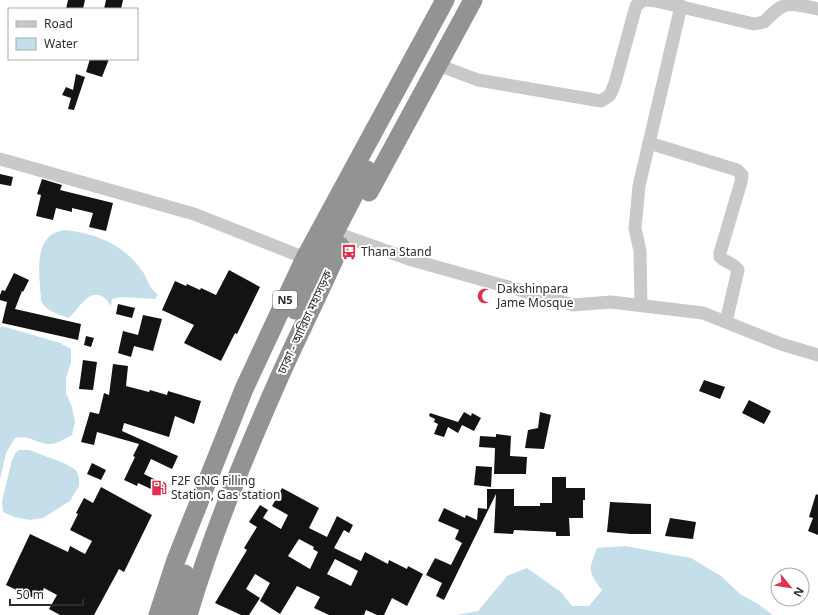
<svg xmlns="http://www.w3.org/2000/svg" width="818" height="615" font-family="'Noto Sans','Noto Sans Bengali',sans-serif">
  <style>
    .water { fill: #c5dfea }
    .building { fill: #131313; fill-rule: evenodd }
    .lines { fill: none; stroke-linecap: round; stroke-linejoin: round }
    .minor { stroke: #c9c9c9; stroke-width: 13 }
    .highway { stroke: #939393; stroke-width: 19 }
    .labels { text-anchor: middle; stroke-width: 4; stroke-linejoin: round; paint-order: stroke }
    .shield { fill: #fff; stroke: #6b6b6b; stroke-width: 1 }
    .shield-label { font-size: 11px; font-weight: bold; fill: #2c2c2c }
    .poi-label { font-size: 12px; fill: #2c2c2c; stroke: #fff; text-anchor: start }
    .street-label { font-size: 12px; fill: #2c2c2c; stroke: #fff }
  </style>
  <rect width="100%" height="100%" fill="#fff"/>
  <g class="water">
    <path d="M65,230C97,234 124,244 143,272C146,276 147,281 150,286C151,289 156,292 158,295L155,299L121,297L112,299L111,306C109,303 106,299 103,297C88,287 77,313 68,318C58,313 44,311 41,300C40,276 31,234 65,230Z"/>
    <path d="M2,326L60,343L71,349V363L66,378V393L72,407L75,422L72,435C64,439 56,445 47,444C34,442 29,435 15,438L6,453L0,479V328Z"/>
    <polygon points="19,450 29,450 64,463 76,470 79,477 79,486 70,501 43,518 30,520 14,517 3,512 2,501 12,460 16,452"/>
    <path d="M625,546L691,558L721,576L740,594L758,604L773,615H456L478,611L507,576L527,568L561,592L572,606H589L602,590C587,571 589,569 597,548Z"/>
  </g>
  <g class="building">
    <polygon points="68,0 85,0 83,9 66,9"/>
    <polygon points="106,0 123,0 121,9 104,9"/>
    <polygon points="90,59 109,59 102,77 86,72"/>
    <polygon points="76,74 85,77 74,110 68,109 71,98 62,95 66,87 73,90"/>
    <polygon points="0,174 13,177 11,186 0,184"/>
    <polygon points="42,179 62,185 60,190 113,203 106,231 89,227 93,213 72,208 72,212 56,208 53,220 36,216 41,195 37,194"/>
    <polygon points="229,270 260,287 237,334 235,333 221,361 184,343 194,325 162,310 175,281 186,286 187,284 200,290 201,288 216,295"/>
    <polygon points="14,273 29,280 23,292 22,291 15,309 81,324 78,340 2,323 7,302 0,300 0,295 2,290 5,291"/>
    <polygon points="118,304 135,308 132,318 116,314"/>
    <polygon points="143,315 162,319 153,351 134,346 131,357 118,353 123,331 138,335"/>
    <polygon points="86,336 94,338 91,347 84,345"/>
    <polygon points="83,360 97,362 93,390 79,389"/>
    <polygon points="113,364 128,366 126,386 149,392 150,390 167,395 168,391 201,401 194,424 175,416 169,437 124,423 122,431 178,456 172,469 151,459 144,474 166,485 162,494 138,483 137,486 124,480 135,457 133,456 139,444 97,432 94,445 81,442 90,412 99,414 104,393 109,395"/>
    <polygon points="704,380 725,387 720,399 699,391"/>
    <polygon points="749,400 771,411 764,424 742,413"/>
    <polygon points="464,412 471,416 472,413 481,418 474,431 462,425 458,433 448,427 444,437 434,434 438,424 434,422 435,419 429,416 430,413 458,422"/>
    <polygon points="540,412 551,415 544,449 525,448 528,430 538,428"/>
    <polygon points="496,434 511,436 510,456 527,457 526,474 494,474 495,448 479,447 480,436 496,437"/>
    <polygon points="92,463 106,470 101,480 87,474"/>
    <polygon points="476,466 492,467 491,487 474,485"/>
    <polygon points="552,477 566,477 566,488 585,488 585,500 583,500 583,518 569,518 570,536 556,536 556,532 514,530 513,534 494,533 496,494 444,600 436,596 442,583 426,575 435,558 451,565 462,543 455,539 459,530 438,521 444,508 465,518 466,515 477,520 478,508 487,509 487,489 514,489 514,506 540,506 540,503 552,503"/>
    <polygon points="101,487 152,515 124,572 119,569 94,615 60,615 49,609 57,595 44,588 38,600 6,585 30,534 68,552 70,546 85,554 92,541 70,530 78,514 76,513 84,498 93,503"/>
    <path d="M282,488L319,508L309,528L327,537L337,516L353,525L349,533L344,530L334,548L361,561L365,552L388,564L389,560L407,569L408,566L423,574L407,606L392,598L384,615H377L366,610L364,615H329L314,608L320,597L297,586L280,614L260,601L270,583L255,574L246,589L260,598L249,615H241L215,603L247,550L244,548L257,527L249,522L260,505L268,510L263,518L281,529L288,515L272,506ZM299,539L314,547L313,549L318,552L310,569L288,556ZM335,559L358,571L351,586L327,574Z"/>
    <polygon points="816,494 818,495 818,535 808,531 813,518 809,517"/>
    <polygon points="610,502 651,504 651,534 631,534 607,532"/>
    <polygon points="670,518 696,522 693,539 665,536"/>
  </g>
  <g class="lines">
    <g class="minor">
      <path d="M646,0L656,1L754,24L764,22C785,0 788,2 818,9"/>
      <polyline points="438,65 478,80 601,101 610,95 615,83 636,6 643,0"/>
      <path d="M649,143L737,170L742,175L741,182L720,253V257C726,263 734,263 738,270L726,322"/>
      <polyline points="0,159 194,214 305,258"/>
      <polyline points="344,236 412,260 573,305 611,302 703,313 781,344 818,355"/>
      <polyline points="641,305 640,251 635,228 639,186 681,6"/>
    </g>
    <g class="highway">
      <polyline points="369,192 473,0"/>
      <polyline points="295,310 310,280 367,170"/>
      <polyline points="158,615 176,560 244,389 305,258 445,0"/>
      <polyline points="173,615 185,574"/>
      <path d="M188,615C212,534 245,455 279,378C299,333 321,290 340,246"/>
    </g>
  </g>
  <defs>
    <symbol id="bus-bare" viewBox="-9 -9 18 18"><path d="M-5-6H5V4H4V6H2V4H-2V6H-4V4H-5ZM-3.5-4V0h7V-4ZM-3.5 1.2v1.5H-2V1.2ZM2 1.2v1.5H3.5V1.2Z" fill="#e1304e" stroke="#fff" stroke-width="2.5" paint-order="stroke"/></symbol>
    <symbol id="mosque-bare" viewBox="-9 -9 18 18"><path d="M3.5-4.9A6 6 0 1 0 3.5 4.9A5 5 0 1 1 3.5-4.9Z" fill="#e1304e" stroke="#fff" stroke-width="2.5" paint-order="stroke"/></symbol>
    <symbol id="fuel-bare" viewBox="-9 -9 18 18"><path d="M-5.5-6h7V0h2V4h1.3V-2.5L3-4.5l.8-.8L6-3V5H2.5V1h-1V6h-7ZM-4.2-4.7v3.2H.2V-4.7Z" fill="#e1304e" stroke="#fff" stroke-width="2.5" paint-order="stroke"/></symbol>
  </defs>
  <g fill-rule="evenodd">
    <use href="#bus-bare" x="338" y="241" width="22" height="22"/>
    <use href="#mosque-bare" x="474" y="285" width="22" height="22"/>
    <use href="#fuel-bare" x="148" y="477" width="22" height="22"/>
  </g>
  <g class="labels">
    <rect class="shield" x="273" y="291" width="24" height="18" rx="3"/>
    <g class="shield-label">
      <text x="285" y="304">N5</text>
    </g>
    <g class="poi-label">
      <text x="361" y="256">Thana Stand</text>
      <text x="497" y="293">Dakshinpara<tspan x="497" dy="14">Jame Mosque</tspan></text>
      <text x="171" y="485">F2F CNG Filling<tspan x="171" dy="14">Station, Gas station</tspan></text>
    </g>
    <g class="street-label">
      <text transform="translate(305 322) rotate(-65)" y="4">ঢাকা - আরিচা মহাসড়ক</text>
    </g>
  </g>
  <rect x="8" y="8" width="130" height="52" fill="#ffffff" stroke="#ababab"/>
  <rect x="16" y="21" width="20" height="6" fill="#c9c9c9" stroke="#ababab"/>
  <text x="44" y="28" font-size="12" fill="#2c2c2c">Road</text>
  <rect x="16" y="38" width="20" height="12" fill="#c5dfea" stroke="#ababab"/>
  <text x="44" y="48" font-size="12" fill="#2c2c2c">Water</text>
  <g transform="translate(790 587) rotate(120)"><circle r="19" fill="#ffffff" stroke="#ababab"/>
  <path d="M0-3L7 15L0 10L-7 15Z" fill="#e1304e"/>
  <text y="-6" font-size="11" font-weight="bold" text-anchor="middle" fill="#2c2c2c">N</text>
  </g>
  <path d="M10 599v6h73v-6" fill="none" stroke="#2c2c2c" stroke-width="2"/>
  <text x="16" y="599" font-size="12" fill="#2c2c2c" stroke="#ffffff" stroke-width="3" paint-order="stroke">50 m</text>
</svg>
